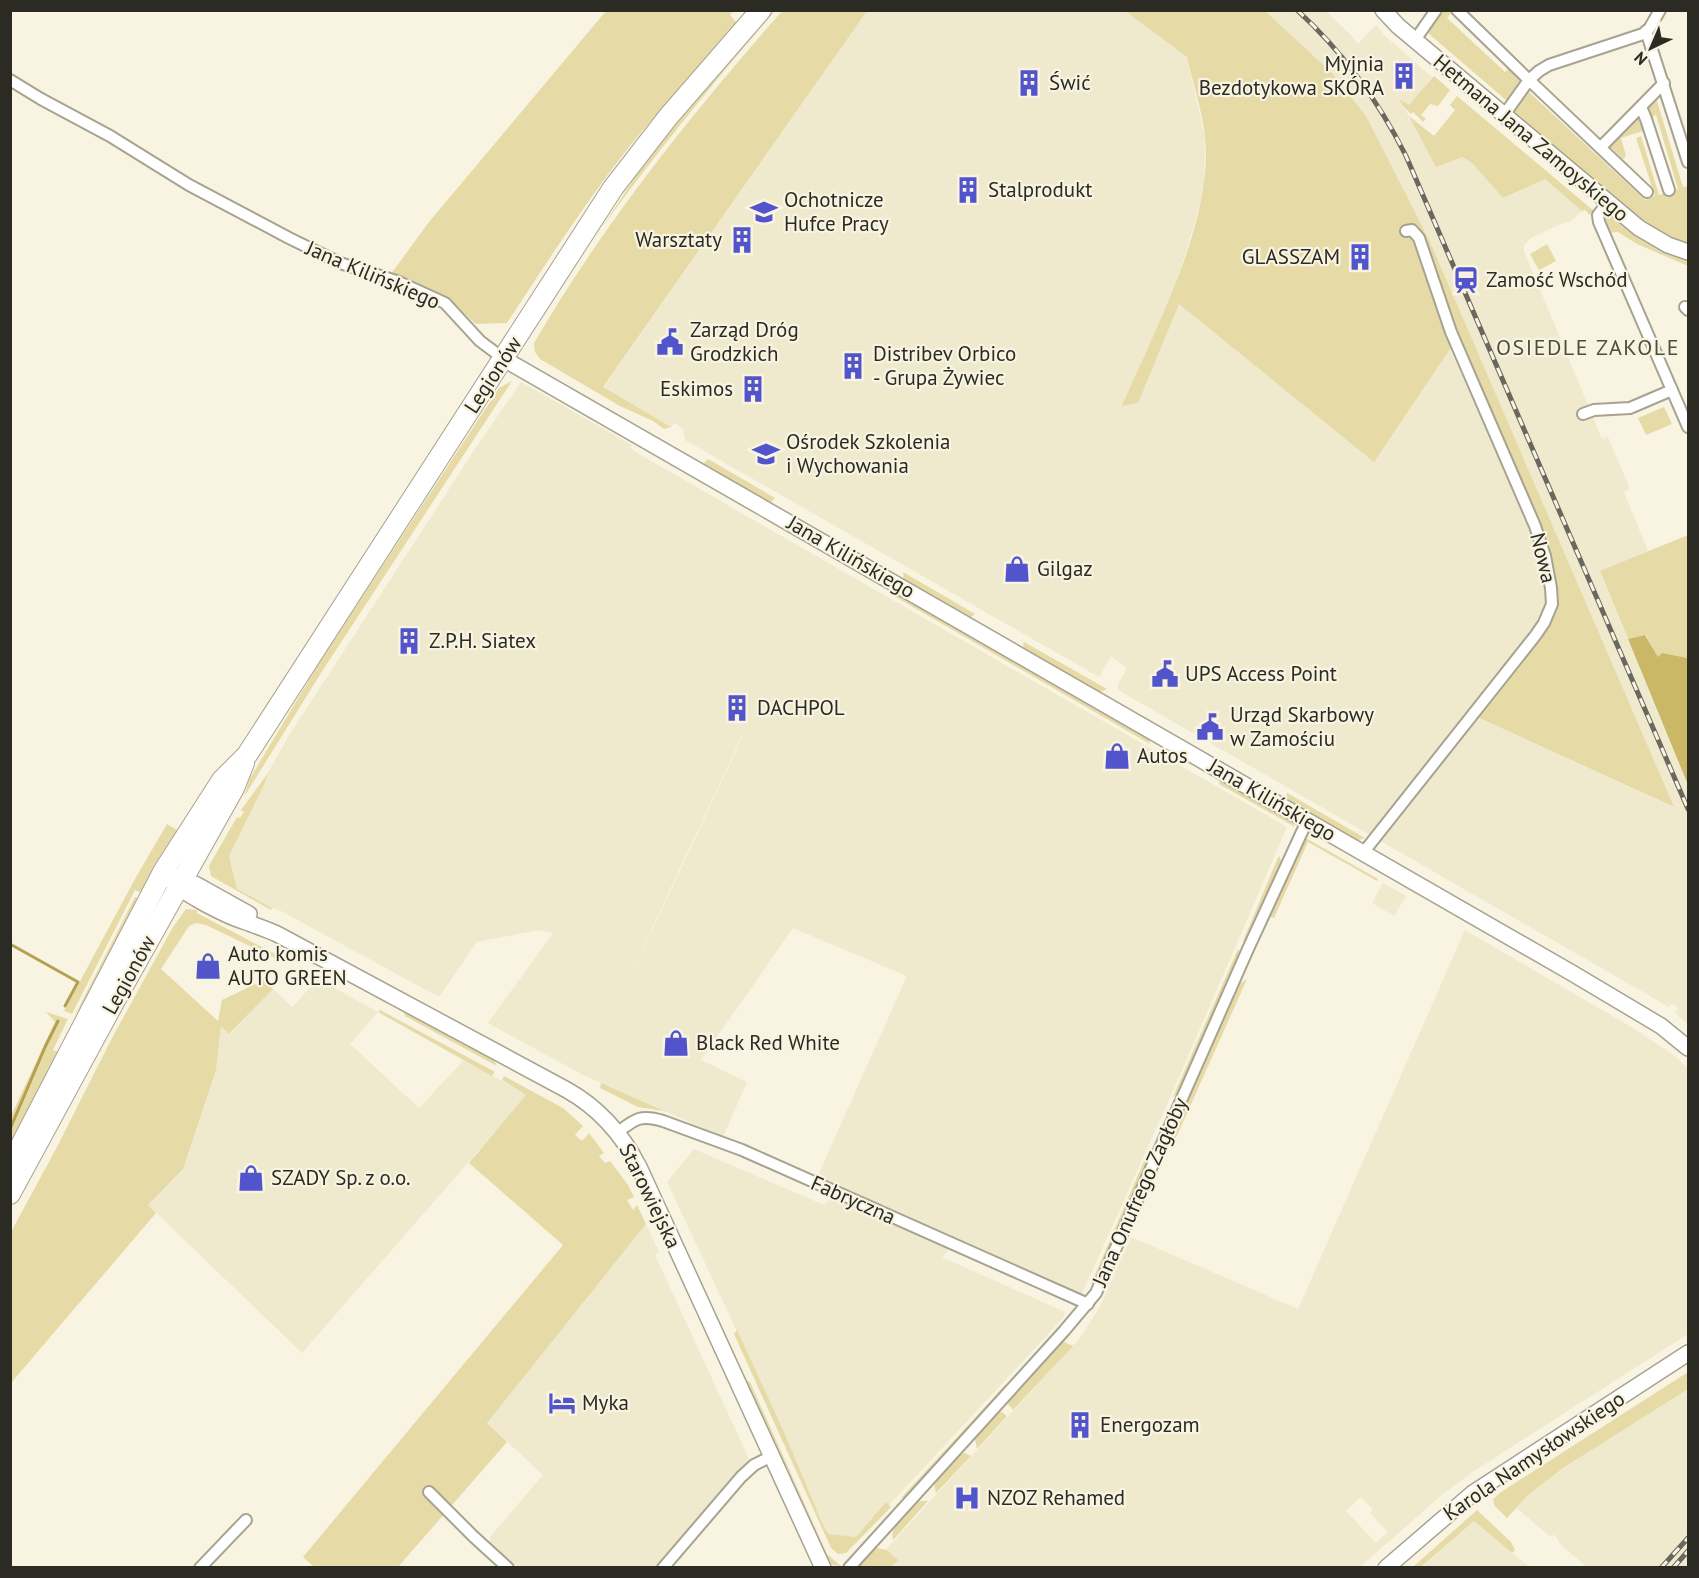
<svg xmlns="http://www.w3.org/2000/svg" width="1699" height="1578" font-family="'PT Sans',sans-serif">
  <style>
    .built { fill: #efe9ce; fill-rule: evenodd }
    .green { fill: #e6daa7 }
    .forest { fill: #cab867 }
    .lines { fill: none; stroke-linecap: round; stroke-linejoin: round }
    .stream { stroke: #b3a151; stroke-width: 3 }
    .street-casing { stroke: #a7a391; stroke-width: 14 }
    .secondary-casing { stroke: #a7a391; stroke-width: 18 }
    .highway-casing { stroke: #a7a391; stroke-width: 22 }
    .street { stroke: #fff; stroke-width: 10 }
    .secondary { stroke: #fff; stroke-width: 15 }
    .highway { stroke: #fff; stroke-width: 20 }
    .rail-casing { stroke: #6a685e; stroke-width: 5 }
    .rail { stroke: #f8f4e1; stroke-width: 3; stroke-dasharray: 9; stroke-linecap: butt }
    .labels { text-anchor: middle; stroke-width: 4.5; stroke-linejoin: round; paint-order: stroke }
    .poi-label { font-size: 21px; fill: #2b2a23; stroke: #f8f4e1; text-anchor: start }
    .street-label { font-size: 21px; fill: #2b2a23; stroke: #f8f4e1 }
    .neighbourhood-label { font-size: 22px; letter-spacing: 1.5px; fill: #514d3d; stroke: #f8f4e1 }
  </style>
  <rect width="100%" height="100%" fill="#f8f4e1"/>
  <g class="built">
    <polygon points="867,11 1125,11 1187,57 1205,138 1204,186 1194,226 1138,402 1179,303 1374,461 1450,349 1519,505 1539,554 1545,572 1547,596 1543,615 1528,638 1468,711 1475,716 1673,807 1580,590 1388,161 1366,116 1331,72 1265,11 1326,11 1350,34 1358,44 1376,25 1385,36 1432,77 1409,106 1400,100 1436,166 1461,157 1472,163 1503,198 1545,179 1582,211 1570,222 1565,222 1531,238 1524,245 1524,251 1602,439 1608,437 1630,489 1624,492 1648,551 1600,572 1688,786 1688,1025 1675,1012 1678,1008 1672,1004 1669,1007 1118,690 1118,684 1127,668 1111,656 1099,677 685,440 683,429 675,423 671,427 603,388"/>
    <path d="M521,382L632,445L630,448L639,454L1287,827L1177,1082L1082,1294L817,1178L907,976L793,928L701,1060L747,1082L723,1137L583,1075L488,1023L553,933L539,930L477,942L439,997L281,911L265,906L237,889L229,856L265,783L268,773L288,737L473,452ZM742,736H743L627,984L666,898Z"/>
    <polygon points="1383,883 1406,896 1394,916 1372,903"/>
    <path d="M1465,930L1633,1028L1675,1056L1688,1069V1334L1474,1471L1443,1494L1360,1567L869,1568L1079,1339L1100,1307L1131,1237L1298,1309ZM1361,1497L1373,1510L1370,1513L1388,1532L1376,1543L1346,1511Z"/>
    <polygon points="318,979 378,1012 350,1044 419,1108 464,1060 527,1095 302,1353 148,1205 183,1169 216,1070 221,1026 230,1034 273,989 292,1007"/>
    <polygon points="694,1149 824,1205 832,1197 950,1248 942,1257 1065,1312 1064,1317 889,1505 886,1503 856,1537 829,1534 824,1527 784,1432 668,1184 668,1181"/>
    <polygon points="646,1224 659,1252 655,1255 749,1459 656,1567 518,1567 490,1545 490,1537 543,1475 487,1423"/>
    <polygon points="1688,1388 1688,1567 1587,1567 1560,1544 1555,1535 1549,1536 1517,1508 1528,1495 1563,1468"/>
    <polygon points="1474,1521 1512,1553 1530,1567 1421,1568"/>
  </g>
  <g class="green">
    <path d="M783,10L867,11L603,387L671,427L664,429L653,421L620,406L540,359L535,352L534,343C604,223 691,114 783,10Z"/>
    <path d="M606,11H733L730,15L737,23C701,64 664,104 629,147C585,203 546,263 507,323L476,324L451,302L391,274L429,222Z"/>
    <path d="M772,11H775C714,82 656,153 601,229L636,176L682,116Z"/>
    <path d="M1125,11H1265L1331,72L1366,116L1430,242L1674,807L1475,716L1534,641L1554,587L1460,345L1450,349L1374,462L1179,304L1138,403L1122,406C1154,331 1214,220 1205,137C1202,110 1193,83 1187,57Z"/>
    <polygon points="1445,11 1451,13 1447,18 1505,72 1509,68 1519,77 1521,85 1510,98 1506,100 1428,33 1440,13"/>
    <polygon points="1434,76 1450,90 1438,106 1430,104 1421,115 1426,119 1423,122 1413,112 1411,114 1404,107 1399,99 1409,105"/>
    <polygon points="1528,91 1645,200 1655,196 1636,138 1641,136 1659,195 1678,189 1656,115 1651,117 1648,110 1652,102 1657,101 1683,187 1688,186 1688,245 1665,237 1640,221 1511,113"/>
    <polygon points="1457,96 1594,211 1590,215 1585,210 1582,211 1545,179 1503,198 1472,163 1462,157 1436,167 1409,116 1434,136 1455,110 1450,105"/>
    <polygon points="1638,117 1646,130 1621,138 1626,156 1623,159 1608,145"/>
    <polygon points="1607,213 1613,215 1688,258 1688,266 1637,244 1618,232 1608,233 1602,218"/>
    <polygon points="1547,244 1556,261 1539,270 1530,254"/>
    <polygon points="512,381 321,673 244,797 249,780 321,660 499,388"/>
    <polygon points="1664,407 1672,424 1646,435 1638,418"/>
    <polygon points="708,459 775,498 771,502 767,501 703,464"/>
    <polygon points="1688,535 1688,658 1662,653 1658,658 1646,635 1628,639 1600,571"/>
    <polygon points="903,572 975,614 971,617 967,617 904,580"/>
    <polygon points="899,595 1149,738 1150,744 894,596"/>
    <polygon points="1024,642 1107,689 1098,693 1025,651 1023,645"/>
    <polygon points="268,773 265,783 229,856 237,889 272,908 271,910 211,876 209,866 237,817 240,818 244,812 241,810"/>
    <polygon points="1221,779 1291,820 1295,827 1219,784"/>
    <polygon points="1287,793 1365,838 1356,841 1286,800"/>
    <polygon points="167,824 177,830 153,867 141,893 135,890 72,1014 64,1011 135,879"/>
    <polygon points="1304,837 1378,879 1377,881 1308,842 1274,918 1269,916"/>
    <polygon points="1279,855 1282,864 1247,940 1243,941"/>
    <polygon points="135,897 138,899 91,991 75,1015"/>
    <polygon points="186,909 197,910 197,913 281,957 279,960 206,925 196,923 189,926 161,969 218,1021 222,1000 264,980 273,989 229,1034 221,1026 216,1070 183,1169 148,1205 156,1213 11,1383 11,1232 57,1147 112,1038 173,927"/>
    <polygon points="1238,949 1240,953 1179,1093 1173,1097"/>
    <polygon points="1247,979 1175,1140 1172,1134 1239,984"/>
    <polygon points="380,1010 495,1072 492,1076 378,1012"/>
    <polygon points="404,1011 494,1060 497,1066 405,1016"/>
    <polygon points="46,1012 68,1019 53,1050 58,1052 55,1061 11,1149 10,1118 55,1022"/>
    <polygon points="504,1076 563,1108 583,1126 575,1135 582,1141 589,1133 604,1153 599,1156 605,1163 610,1161 628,1185 634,1197 627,1200 633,1210 637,1205 646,1224 487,1423 507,1442 398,1567 314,1567 303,1557 563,1245 469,1163 526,1095 502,1080"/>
    <polygon points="601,1083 664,1111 638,1107 600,1088"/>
    <polygon points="1147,1154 1150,1159 1098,1279 1091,1284"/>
    <polygon points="737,1330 784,1432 824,1527 829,1534 856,1537 886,1502 891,1507 846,1553 838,1554 831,1548 734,1334"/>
    <polygon points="1064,1342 1073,1346 1013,1410 1008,1404 1010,1398 1059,1344"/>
    <polygon points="1688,1372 1688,1389 1563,1468 1528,1495 1507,1518 1494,1505 1493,1499 1501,1492"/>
    <polygon points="745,1381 750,1382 827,1554 841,1566 833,1565 827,1560"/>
    <polygon points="1006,1384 1002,1391 908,1496 901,1498"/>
    <polygon points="1002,1412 1007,1416 977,1449 975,1439 976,1435 996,1414"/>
    <path d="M965,1453L971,1456L936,1493C935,1488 934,1488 935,1483C938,1474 957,1455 965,1453Z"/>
    <path d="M920,1501H928L893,1540C889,1526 907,1508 920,1501Z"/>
    <polygon points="1477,1510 1511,1542 1515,1550 1512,1553 1474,1521 1421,1567 1413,1567"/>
    <polygon points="877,1548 886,1550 898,1560 891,1567 856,1568 871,1551"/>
  </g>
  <polygon class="forest" points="1645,635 1658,657 1662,653 1688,658 1688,785 1628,639"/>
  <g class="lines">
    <g class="stream">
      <polyline points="10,944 78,982 65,1006"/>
      <polyline points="10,1129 45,1047 58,1021"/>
    </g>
    <defs>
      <g id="street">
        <polyline points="1457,10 1529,80 1539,71 1549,65 1643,34 1649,29 1660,10"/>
        <polyline points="1646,31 1688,162"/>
        <polyline points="1415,40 1436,10"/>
        <polyline points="10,80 41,99 110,136 189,185 289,238 340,263 399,282 445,303 480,341 504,359"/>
        <polyline points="1641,107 1646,119 1669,190"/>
        <polyline points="1504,115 1529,80 1647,192"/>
        <polyline points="1601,147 1664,83"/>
        <polyline points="1608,202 1598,215 1599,222 1688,427"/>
        <polyline points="1685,307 1688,310"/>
        <polyline points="1583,414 1594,410 1630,408 1672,390"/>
        <polyline points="1363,853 1535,636 1544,623 1552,604 1551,588 1545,556 1535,526 1451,332 1419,238 1412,230 1406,231"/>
        <path d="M618,1132C635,1119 641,1114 663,1121L742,1150L1088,1304"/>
        <polyline points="429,1492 474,1537 508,1568"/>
        <polyline points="200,1568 246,1520"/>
        <polyline points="663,1568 741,1477 754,1465 772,1456"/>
        <polyline points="849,1568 1064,1331 1096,1293 1248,949 1307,821"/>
      </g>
      <g id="secondary">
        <polyline points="1383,10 1398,26 1639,228 1668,245 1688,252"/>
        <polyline points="504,359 1572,973 1661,1026 1688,1048"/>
        <polyline points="175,876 197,885 249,914"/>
        <path d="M171,881C186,895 226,916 246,922C256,926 266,929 277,934L567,1090C599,1108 622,1134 639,1167L823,1568"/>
        <polyline points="1386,1568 1473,1493 1688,1353"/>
      </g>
      <g id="highway">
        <polyline points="10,1166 163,872 222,780 247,755 613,188 668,117 761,10"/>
        <polyline points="10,1194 113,1004 234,788 244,763"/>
      </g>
    </defs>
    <use href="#street" class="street-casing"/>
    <use href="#secondary" class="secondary-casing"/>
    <use href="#highway" class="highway-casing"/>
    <use href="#street" class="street"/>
    <use href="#secondary" class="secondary"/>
    <use href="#highway" class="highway"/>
    <defs>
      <g id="rail">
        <path d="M1297,10C1343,52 1378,100 1406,156L1688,809"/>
        <polyline points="1661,1568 1688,1538"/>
        <polyline points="1673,1568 1688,1551"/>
      </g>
    </defs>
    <use href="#rail" class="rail-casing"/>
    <use href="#rail" class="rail"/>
  </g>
  <defs>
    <symbol id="building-bare" viewBox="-9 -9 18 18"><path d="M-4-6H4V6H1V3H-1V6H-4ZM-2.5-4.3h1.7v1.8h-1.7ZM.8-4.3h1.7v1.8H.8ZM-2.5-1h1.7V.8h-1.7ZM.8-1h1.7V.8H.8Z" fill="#5154cb" stroke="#f8f4e1" stroke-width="2.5" paint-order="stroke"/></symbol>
    <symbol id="school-bare" viewBox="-9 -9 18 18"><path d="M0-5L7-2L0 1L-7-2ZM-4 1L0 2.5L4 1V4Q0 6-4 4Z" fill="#5154cb" stroke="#f8f4e1" stroke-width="2.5" paint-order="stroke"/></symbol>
    <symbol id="station-bare" viewBox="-9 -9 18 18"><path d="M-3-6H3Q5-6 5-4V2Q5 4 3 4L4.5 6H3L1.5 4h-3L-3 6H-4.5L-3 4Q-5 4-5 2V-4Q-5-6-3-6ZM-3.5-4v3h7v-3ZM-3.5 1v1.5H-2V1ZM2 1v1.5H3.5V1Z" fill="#5154cb" stroke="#f8f4e1" stroke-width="2.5" paint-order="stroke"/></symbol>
    <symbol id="civic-bare" viewBox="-9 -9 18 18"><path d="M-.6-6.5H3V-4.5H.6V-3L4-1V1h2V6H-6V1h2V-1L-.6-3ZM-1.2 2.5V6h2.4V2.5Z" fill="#5154cb" stroke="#f8f4e1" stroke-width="2.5" paint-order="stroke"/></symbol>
    <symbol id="shop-bare" viewBox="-9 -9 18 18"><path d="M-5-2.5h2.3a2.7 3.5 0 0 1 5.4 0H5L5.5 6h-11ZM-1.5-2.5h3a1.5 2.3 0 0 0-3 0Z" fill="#5154cb" stroke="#f8f4e1" stroke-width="2.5" paint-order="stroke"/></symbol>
    <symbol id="hotel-bare" viewBox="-9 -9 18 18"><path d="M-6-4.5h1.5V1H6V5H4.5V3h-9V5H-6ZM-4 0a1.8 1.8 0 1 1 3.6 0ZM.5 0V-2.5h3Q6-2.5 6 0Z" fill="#5154cb" stroke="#f8f4e1" stroke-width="2.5" paint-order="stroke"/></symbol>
    <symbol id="hospital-bare" viewBox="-9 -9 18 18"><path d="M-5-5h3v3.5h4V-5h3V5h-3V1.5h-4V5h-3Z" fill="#5154cb" stroke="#f8f4e1" stroke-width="2.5" paint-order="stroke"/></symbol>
  </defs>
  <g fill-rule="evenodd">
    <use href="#building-bare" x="1385" y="57" width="38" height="38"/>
    <use href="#building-bare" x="1010" y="64" width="38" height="38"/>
    <use href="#building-bare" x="949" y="171" width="38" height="38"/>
    <use href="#school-bare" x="745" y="193" width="38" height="38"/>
    <use href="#building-bare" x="723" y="221" width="38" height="38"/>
    <use href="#building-bare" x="1341" y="238" width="38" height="38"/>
    <use href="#station-bare" x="1447" y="261" width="38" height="38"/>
    <use href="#civic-bare" x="651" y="323" width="38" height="38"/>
    <use href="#building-bare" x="834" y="347" width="38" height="38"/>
    <use href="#building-bare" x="734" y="370" width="38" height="38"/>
    <use href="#school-bare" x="747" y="435" width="38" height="38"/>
    <use href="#shop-bare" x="998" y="550" width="38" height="38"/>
    <use href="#building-bare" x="390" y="622" width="38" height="38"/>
    <use href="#civic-bare" x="1146" y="655" width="38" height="38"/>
    <use href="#building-bare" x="718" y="689" width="38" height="38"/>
    <use href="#civic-bare" x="1191" y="708" width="38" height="38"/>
    <use href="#shop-bare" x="1098" y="737" width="38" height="38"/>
    <use href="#shop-bare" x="189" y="947" width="38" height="38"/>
    <use href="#shop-bare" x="657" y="1024" width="38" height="38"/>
    <use href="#shop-bare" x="232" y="1159" width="38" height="38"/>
    <use href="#hotel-bare" x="543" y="1384" width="38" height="38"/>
    <use href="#building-bare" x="1061" y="1406" width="38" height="38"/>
    <use href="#hospital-bare" x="948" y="1479" width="38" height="38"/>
  </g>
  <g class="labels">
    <g class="poi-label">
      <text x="1384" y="71" text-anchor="end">Myjnia<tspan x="1384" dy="24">Bezdotykowa SKÓRA</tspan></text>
      <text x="1049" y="90">Świć</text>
      <text x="988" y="197">Stalprodukt</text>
      <text x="784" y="207">Ochotnicze<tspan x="784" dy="24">Hufce Pracy</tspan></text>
      <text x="722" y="247" text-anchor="end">Warsztaty</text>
      <text x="1340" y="264" text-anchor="end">GLASSZAM</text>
      <text x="1486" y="287">Zamość Wschód</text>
      <text x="690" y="337">Zarząd Dróg<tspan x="690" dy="24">Grodzkich</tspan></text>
      <text x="873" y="361">Distribev Orbico<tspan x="873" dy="24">- Grupa Żywiec</tspan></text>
      <text x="733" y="396" text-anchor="end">Eskimos</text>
      <text x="786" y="449">Ośrodek Szkolenia<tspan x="786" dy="24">i Wychowania</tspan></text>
      <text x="1037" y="576">Gilgaz</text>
      <text x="429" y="648">Z.P.H. Siatex</text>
      <text x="1185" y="681">UPS Access Point</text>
      <text x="757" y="715">DACHPOL</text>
      <text x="1230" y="722">Urząd Skarbowy<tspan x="1230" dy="24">w Zamościu</tspan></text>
      <text x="1137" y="763">Autos</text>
      <text x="228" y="961">Auto komis<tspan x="228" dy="24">AUTO GREEN</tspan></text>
      <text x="696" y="1050">Black Red White</text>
      <text x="271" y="1185">SZADY Sp. z o.o.</text>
      <text x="582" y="1410">Myka</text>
      <text x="1100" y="1432">Energozam</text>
      <text x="987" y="1505">NZOZ Rehamed</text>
    </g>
    <g class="street-label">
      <text transform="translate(1531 138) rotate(40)" y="7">Hetmana Jana Zamoyskiego</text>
      <text transform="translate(373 275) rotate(23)" y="7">Jana Kilińskiego</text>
      <text transform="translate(493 375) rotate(-57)" y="7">Legionów</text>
      <text transform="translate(851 557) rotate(30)" y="7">Jana Kilińskiego</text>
      <text transform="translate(1543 558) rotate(76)" y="7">Nowa</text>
      <text transform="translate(1272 800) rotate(30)" y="7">Jana Kilińskiego</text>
      <text transform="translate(129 975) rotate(-61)" y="7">Legionów</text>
      <text transform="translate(1140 1192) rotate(-66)" y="7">Jana Onufrego Zagłoby</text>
      <text transform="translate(650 1196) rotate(64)" y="7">Starowiejska</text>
      <text transform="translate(853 1200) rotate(24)" y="7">Fabryczna</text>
      <text transform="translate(1534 1456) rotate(-34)" y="7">Karola Namysłowskiego</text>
    </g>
    <g class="neighbourhood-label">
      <text x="1588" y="355">OSIEDLE ZAKOLE</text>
    </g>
  </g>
  <rect width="1699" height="1578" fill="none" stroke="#2b2a23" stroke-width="24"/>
  <g transform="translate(1651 48) rotate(224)" stroke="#f8f4e1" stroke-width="4.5" paint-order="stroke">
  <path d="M0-4.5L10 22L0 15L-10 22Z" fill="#2b2a23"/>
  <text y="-9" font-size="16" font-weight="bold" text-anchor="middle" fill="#2b2a23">N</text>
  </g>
</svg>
